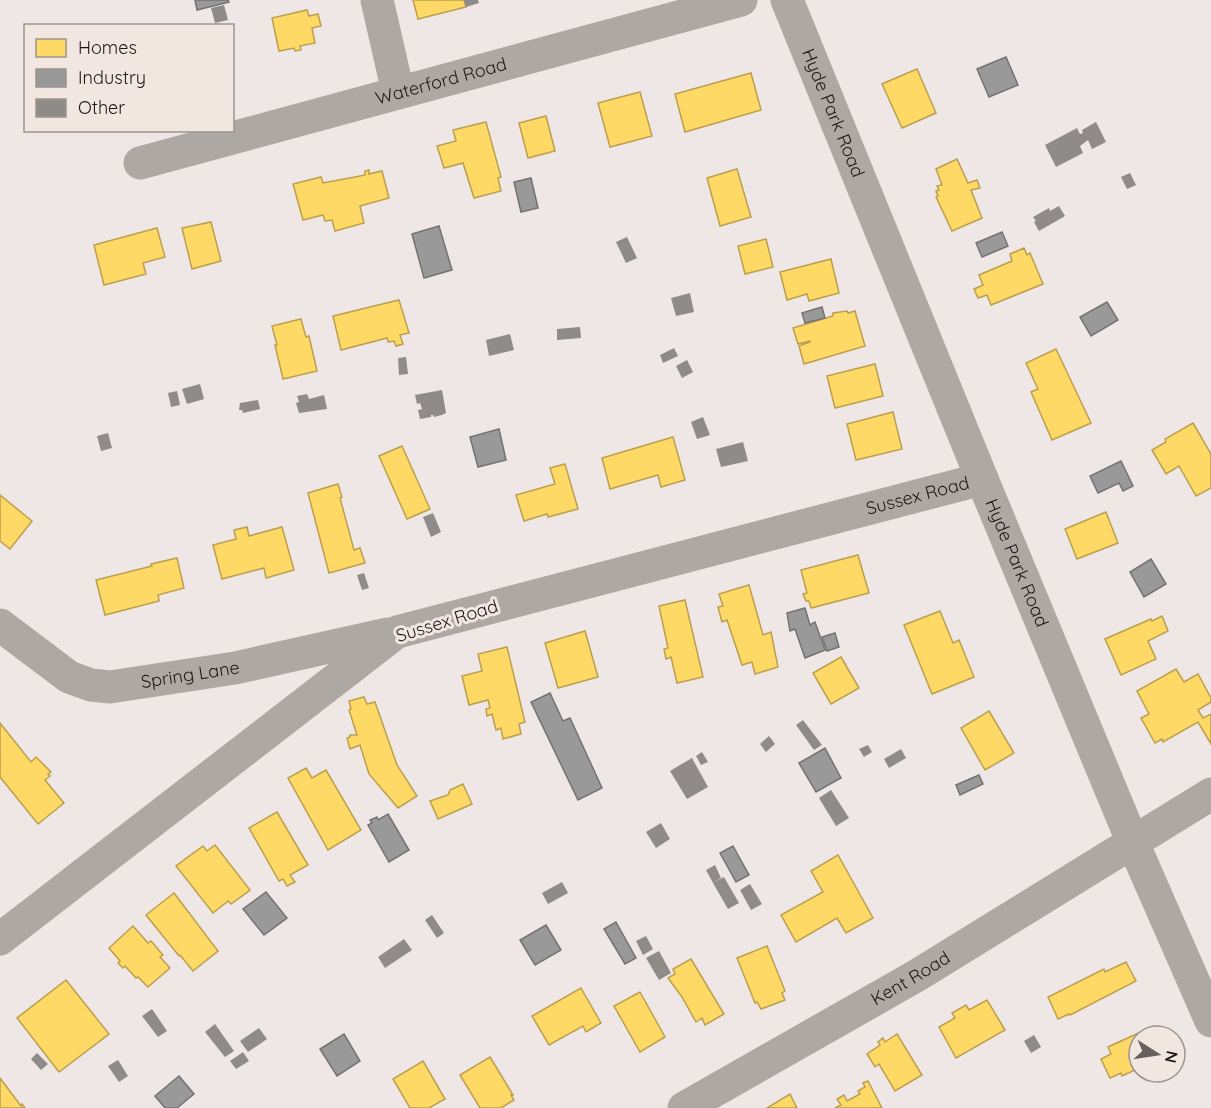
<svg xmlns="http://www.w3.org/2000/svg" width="1211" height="1108" font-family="Quicksand,sans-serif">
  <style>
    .homes { fill: #ffd966; stroke: #bb9f4e; stroke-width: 1.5 }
    .industry { fill: #999; stroke: #747272; stroke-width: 1.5 }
    .building { fill: #8f8b89 }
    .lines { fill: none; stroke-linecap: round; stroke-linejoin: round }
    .minor { stroke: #aea8a5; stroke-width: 33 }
    .labels { text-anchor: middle; stroke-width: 6; stroke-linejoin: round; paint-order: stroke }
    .street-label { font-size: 18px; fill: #1c1816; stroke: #f2e6e1 }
  </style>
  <rect width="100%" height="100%" fill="#eee7e5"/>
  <g class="homes">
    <polygon points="413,0 464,0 466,7 418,19"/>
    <polygon points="307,10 309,16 318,14 321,26 312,28 315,43 300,46 301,50 295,51 294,48 279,51 272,18"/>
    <polygon points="917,69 936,113 902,128 882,84"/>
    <polygon points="751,73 761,110 685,132 675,94"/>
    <polygon points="640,92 652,136 610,147 598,103"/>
    <polygon points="546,116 555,151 528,158 519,123"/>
    <polygon points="486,122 501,177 498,178 501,191 474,198 463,163 444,168 437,146 456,141 453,130"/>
    <polygon points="957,159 968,183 977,180 980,188 971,190 982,218 952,231 936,197 938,196 936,191 939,190 937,186 942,185 936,169"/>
    <polygon points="737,169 751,217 720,226 707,178"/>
    <polygon points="369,170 369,174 382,171 389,198 360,206 364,223 335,231 332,220 325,221 323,215 303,220 293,184 321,177 323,183 355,177 365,175 365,171"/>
    <polygon points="211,222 221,261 192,269 182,228"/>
    <polygon points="157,228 165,257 143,263 146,274 104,285 94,245"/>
    <polygon points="766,239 773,267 745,274 738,246"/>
    <polygon points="1024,248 1027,255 1030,253 1043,284 991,305 987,295 978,298 974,289 983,285 979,275 1012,261 1010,254"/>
    <polygon points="831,259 839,293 809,301 807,294 787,300 780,272"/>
    <polygon points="399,300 409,333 400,335 403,344 396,346 394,341 388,342 387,338 341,350 333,316"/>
    <polygon points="847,311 848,313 855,311 865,346 804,364 799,346 810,342 810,341 798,344 793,328 833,316 833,313"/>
    <polygon points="301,319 306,337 309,336 317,371 283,379 275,345 277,345 272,326"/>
    <polygon points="1056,349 1091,423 1052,440 1031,392 1038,389 1026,363"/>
    <polygon points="875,364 883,396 835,408 827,376"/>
    <polygon points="893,412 902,449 856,460 847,424"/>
    <polygon points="1193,423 1211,454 1211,488 1196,496 1179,466 1166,474 1152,450 1166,442 1165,439"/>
    <polygon points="673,437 685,480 661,487 658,475 610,489 602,458"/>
    <polygon points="402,446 430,509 407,519 379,456"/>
    <polygon points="565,464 578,509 548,517 547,514 524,521 516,495 555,484 550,468"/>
    <polygon points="338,484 342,497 340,498 354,550 360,548 365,563 329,573 308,493"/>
    <polygon points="0,495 32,521 10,549 0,541"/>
    <polygon points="1106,512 1118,543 1077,559 1065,529"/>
    <polygon points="247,527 249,536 282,527 294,570 266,578 264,568 222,579 213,545 236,539 234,530"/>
    <polygon points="858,555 869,593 811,608 809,601 806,601 803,594 807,593 801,570"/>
    <polygon points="177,558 184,588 158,595 159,601 105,615 96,580 152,566 151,564"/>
    <polygon points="749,585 763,635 771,632 778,667 755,674 752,662 742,665 727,620 722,622 718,607 723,606 719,594"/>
    <polygon points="685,600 703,677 677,683 671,657 666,659 664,649 668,648 659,606"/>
    <polygon points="940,611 953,643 959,640 974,677 932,694 904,625"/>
    <polygon points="1162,616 1168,631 1148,641 1156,659 1121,675 1105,639 1151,619 1152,621"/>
    <polygon points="585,631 598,677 558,688 545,643"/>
    <polygon points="507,647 525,722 519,724 521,734 503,739 501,728 496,730 492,714 487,716 486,709 490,708 488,700 469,705 462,676 482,671 478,654"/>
    <polygon points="841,657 859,688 831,704 813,673"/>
    <polygon points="1176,669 1184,682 1198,674 1211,698 1211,702 1198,710 1203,718 1211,714 1211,744 1198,722 1163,742 1162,739 1155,743 1141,718 1149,714 1137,691"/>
    <polygon points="364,697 367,704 375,702 397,765 417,796 398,808 369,774 360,745 350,749 347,738 350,737 350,735 357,735 349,710 351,709 349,701"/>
    <polygon points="989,711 1014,753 985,770 961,728"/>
    <polygon points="0,723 31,762 36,757 51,772 48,774 50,776 45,780 64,803 38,824 0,777"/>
    <polygon points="306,768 312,778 326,770 361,830 328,850 288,778"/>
    <polygon points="463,784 472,804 438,819 430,801 448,795 450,790"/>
    <polygon points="277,812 308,865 290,875 295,882 287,886 283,879 279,881 249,828"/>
    <polygon points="215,845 250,890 231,904 228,901 213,913 176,866 203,846 207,851"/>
    <polygon points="838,855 873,918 846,933 837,918 796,942 781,915 823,892 811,871"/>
    <polygon points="174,893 218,951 193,971 180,955 179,956 146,915"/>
    <polygon points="133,926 148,943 151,941 163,955 160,957 170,968 148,987 138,977 136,978 125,966 123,968 118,963 120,961 109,948"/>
    <polygon points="767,946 785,991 782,993 785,1000 761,1009 757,1002 755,1003 737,958"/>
    <polygon points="691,959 724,1014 705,1025 702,1018 696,1022 682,997 668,978 675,974 673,969"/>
    <polygon points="1126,962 1136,981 1070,1015 1069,1014 1058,1019 1048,997 1104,969 1105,972"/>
    <polygon points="66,980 109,1034 59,1072 17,1018"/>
    <polygon points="581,988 601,1023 586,1032 583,1026 549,1045 532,1016"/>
    <polygon points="640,992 665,1037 640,1052 614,1006"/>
    <polygon points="987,1000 1005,1030 956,1058 939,1027 955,1018 952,1013 966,1005 969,1010"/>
    <polygon points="1154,1026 1159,1036 1139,1036 1139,1068 1122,1076 1121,1073 1110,1078 1101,1059 1111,1054 1108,1047"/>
    <polygon points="897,1034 922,1075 895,1091 879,1064 875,1067 867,1054 880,1045 878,1042 883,1038 885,1042"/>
    <polygon points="490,1057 513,1095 511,1095 514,1100 501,1108 480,1108 460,1075"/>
    <polygon points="423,1061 445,1099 429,1108 410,1108 393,1079"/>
    <polygon points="0,1078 21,1106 22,1104 25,1108 0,1108"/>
    <polygon points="868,1081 882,1108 835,1108 841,1105 837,1099 844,1095 847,1101 860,1094 858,1091 865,1087 863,1083"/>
    <polygon points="790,1094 797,1108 767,1108"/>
  </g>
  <g class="industry">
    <polygon points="195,0 228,0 229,2 197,10"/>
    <polygon points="1006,57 1018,85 989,97 977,69"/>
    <polygon points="531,178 538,208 521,212 514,182"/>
    <polygon points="439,226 452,270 424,278 412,234"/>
    <polygon points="1002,232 1008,246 982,257 976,243"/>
    <polygon points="1107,302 1118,320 1091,336 1080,317"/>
    <polygon points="822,307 825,318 805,323 802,313"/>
    <polygon points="499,429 506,460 478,467 470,437"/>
    <polygon points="1121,461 1133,486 1123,491 1119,483 1098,493 1090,476"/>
    <polygon points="1151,559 1166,584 1144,597 1130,572"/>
    <polygon points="805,608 810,625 815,622 825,650 805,658 795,629 790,631 787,613"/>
    <polygon points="835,633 839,647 827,651 822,637"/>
    <polygon points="550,693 563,721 570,718 602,788 578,800 531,702"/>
    <polygon points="825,748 841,778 816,792 799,763"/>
    <polygon points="979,775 983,784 960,795 956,785"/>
    <polygon points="388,814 409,850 389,862 368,825 372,823 370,820 377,817 378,820"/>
    <polygon points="733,846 749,875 736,882 720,853"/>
    <polygon points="266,892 287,918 264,935 243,909"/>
    <polygon points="616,922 636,958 625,964 604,929"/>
    <polygon points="546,925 561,950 535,965 520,940"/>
    <polygon points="344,1034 360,1061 337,1076 320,1049"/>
    <polygon points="179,1076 194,1094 177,1108 165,1108 155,1096"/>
  </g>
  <g class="building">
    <polygon points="464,0 478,0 479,3 466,7"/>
    <polygon points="224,5 228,20 215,23 211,8"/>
    <polygon points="1096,122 1106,142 1092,149 1088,140 1080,146 1083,153 1056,167 1045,145 1077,128 1080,134 1083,133 1082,130"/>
    <polygon points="1130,173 1136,185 1127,189 1121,177"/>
    <polygon points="1059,206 1065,216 1039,231 1034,222 1036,221 1033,217 1049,208 1050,211"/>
    <polygon points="627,237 637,258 626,263 616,242"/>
    <polygon points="690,293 694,312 676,316 671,298"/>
    <polygon points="580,327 581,338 557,340 557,329"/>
    <polygon points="510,334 514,350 489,356 486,340"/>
    <polygon points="674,348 678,356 663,363 660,355"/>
    <polygon points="406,357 408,374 399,375 398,358"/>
    <polygon points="687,360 693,372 682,378 676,366"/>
    <polygon points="200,384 204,399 187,404 182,389"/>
    <polygon points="442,390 446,413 442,415 434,417 433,415 431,415 431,417 420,419 418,410 422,409 420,403 417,404 415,395"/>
    <polygon points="177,391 180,405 171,407 168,393"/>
    <polygon points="307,394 309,399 324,395 327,409 299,413 296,403 299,402 297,396"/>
    <polygon points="258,400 260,409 243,413 242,410 239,410 240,403"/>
    <polygon points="703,417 710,435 697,439 691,422"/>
    <polygon points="108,433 112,448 101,451 97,436"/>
    <polygon points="743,442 748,461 721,467 716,449"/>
    <polygon points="433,513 441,532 431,537 423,517"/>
    <polygon points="364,573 369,588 362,590 357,575"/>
    <polygon points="803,720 822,745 814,750 796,725"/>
    <polygon points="769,736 775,744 766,752 760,744"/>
    <polygon points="868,745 872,752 864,757 859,749"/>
    <polygon points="901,749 906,758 889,768 884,759"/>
    <polygon points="702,752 708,762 701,765 696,756"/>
    <polygon points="692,758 708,787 687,799 670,771"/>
    <polygon points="831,790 849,818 836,826 819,798"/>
    <polygon points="661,823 670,839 656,848 646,832"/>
    <polygon points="715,865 721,878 713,883 706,870"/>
    <polygon points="724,877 739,903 728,909 713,883"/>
    <polygon points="562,882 568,893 548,904 542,893"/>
    <polygon points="750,884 762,904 751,910 740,890"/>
    <polygon points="432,915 444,933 437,938 425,920"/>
    <polygon points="646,936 653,949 643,955 636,941"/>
    <polygon points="404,939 412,950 385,968 378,957"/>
    <polygon points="659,951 671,973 659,980 646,958"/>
    <polygon points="152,1009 167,1031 158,1037 142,1016"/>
    <polygon points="215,1024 234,1051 225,1057 205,1032"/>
    <polygon points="259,1028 267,1039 248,1052 240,1041"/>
    <polygon points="1034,1035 1041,1047 1031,1053 1024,1041"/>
    <polygon points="243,1052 249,1061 236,1069 230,1061"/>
    <polygon points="37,1053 48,1064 41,1070 31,1059"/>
    <polygon points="118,1060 128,1076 119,1082 108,1066"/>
  </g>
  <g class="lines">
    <g class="minor">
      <polyline points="377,0 398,92"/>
      <path id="s1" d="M787,0L982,479L1133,843L1211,1021"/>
      <path id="s2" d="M140,163L741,0"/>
      <path id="s3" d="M0,625L69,677L91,685L110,687L235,668L387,634"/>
      <path id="s4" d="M0,939L397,632L982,479"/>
      <path id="s5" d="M684,1108L916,976L1211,794"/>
    </g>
  </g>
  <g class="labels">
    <g class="street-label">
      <text dy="6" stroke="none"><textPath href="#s2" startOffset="312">Waterford Road</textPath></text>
      <text dy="6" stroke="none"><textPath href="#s1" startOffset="122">Hyde Park Road</textPath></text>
      <text dy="6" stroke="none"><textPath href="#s4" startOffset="1040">Sussex Road</textPath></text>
      <text dy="6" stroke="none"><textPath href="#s1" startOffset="608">Hyde Park Road</textPath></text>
      <text transform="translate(447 621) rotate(-17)" y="6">Sussex Road</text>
      <text dy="6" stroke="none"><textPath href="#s3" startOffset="210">Spring Lane</textPath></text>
      <text dy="6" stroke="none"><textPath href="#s5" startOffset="261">Kent Road</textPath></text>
    </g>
  </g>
  <rect x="24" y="24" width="210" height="108" fill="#f2e6e1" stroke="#9c9490" stroke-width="1.5"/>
  <rect x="36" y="39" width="30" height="18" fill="#ffd966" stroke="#9c9490" stroke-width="1.5"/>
  <text x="78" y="54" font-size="18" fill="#1c1816">Homes</text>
  <rect x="36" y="69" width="30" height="18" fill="#999999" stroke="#9c9490" stroke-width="1.5"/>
  <text x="78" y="84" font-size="18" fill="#1c1816">Industry</text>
  <rect x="36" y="99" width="30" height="18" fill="#8f8b89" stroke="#9c9490" stroke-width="1.5"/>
  <text x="78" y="114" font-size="18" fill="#1c1816">Other</text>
  <g transform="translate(1157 1054) rotate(102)"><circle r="28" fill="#f2e6e1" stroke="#9c9490" stroke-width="1.5"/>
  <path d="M0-4.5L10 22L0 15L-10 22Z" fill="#66605e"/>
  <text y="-9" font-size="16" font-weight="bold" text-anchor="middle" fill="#1c1816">N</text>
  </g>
</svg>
